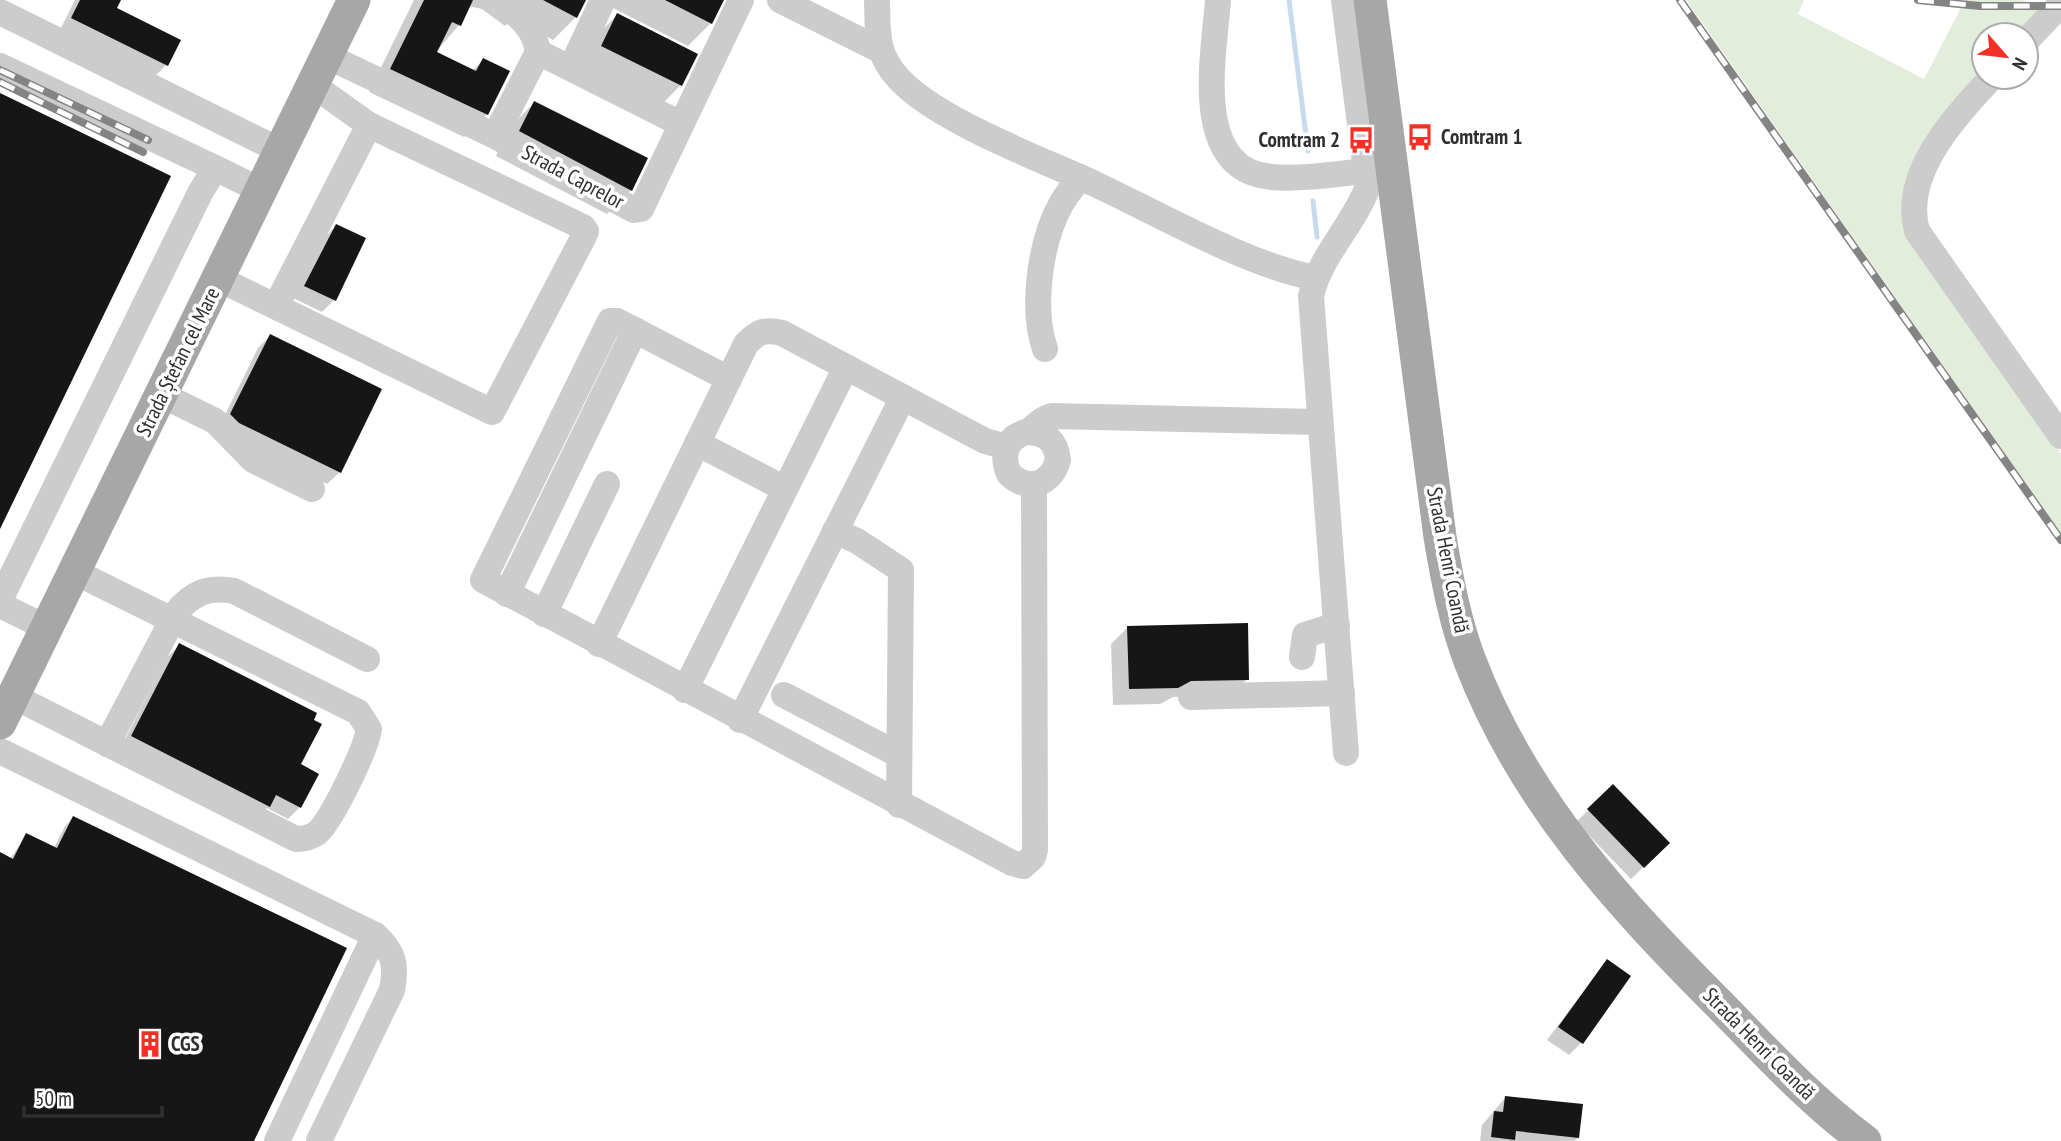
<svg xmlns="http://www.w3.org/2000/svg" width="2061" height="1141" font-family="'PT Sans Narrow',sans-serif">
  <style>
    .green { fill: #e3eddc }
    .shadow { fill: #0003 }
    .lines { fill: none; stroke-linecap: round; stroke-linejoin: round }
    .stream { stroke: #c7daee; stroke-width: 5 }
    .building { fill: #161616 }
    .minor { stroke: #ccc; stroke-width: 26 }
    .major { stroke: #a7a7a7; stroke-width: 33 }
    .rail-casing { stroke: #848484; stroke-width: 8 }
    .rail { stroke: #fff; stroke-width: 5; stroke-dasharray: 16; stroke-linecap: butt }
    .labels { text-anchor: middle; stroke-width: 7; stroke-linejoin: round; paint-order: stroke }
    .poi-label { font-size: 21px; font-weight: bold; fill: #2f2f2f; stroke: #fff; text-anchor: start }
    .street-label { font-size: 21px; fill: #2f2f2f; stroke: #fff }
  </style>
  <rect width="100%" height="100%" fill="#fff"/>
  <polygon class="green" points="1686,0 1804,0 1798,14 1924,79 1965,0 2021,0 2047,7 2020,35 1984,35 1984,73 1955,104 1910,235 2061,453 2061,533"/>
  <g class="shadow">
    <polygon points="75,0 119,0 115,9 166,65 154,77 60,30"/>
    <polygon points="414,0 584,0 576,17 553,40 512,18 505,26 482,9 469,6 459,25 435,53 472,71 483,60 487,114 464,137 369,92"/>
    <polygon points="597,0 722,0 711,23 688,46"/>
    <polygon points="617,15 696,54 681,85 656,110 578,70 593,39"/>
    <polygon points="534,103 631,190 607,214 496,156 510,127"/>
    <polygon points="336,226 334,300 322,312 293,298 324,238"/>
    <polygon points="270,336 340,472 327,484 226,435 219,427 258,348"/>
    <polygon points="1128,627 1247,679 1231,696 1173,697 1160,704 1113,705 1111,644"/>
    <polygon points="180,645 299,765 300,807 288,819 267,808 257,818 120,749 167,657"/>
    <polygon points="1613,787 1668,843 1631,879 1576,822"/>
    <polygon points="73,818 252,1141 0,1141 0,855 10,859 26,835 54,848 65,826"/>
    <polygon points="1607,961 1581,1043 1569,1055 1547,1040"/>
    <polygon points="1505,1098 1578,1138 1574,1141 1480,1141 1482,1125"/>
  </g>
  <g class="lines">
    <g class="stream">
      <polyline points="1289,0 1308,151"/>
      <polyline points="1313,201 1317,237"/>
    </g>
  </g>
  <g class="building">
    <polygon points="80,0 121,0 117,8 181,40 168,66 71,18"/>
    <polygon points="424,0 473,0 461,26 452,22 437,52 476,71 483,58 510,71 488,115 390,69"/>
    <polygon points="543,0 586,0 577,18"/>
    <polygon points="665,0 724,0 712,24"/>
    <polygon points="617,13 698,54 682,86 601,46"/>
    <polygon points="0,93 171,176 0,529"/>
    <polygon points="534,101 648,158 632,191 519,131"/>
    <polygon points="336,224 366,238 336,301 304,286"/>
    <polygon points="270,334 382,389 341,473 239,423 230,414"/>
    <polygon points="1248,623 1249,680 1191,681 1178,688 1129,689 1127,626"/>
    <polygon points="179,643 317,713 314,720 322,724 301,764 319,774 301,808 276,795 270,807 131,736"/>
    <polygon points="1613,784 1670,843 1644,868 1587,809"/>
    <polygon points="73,816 347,948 254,1141 0,1141 0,852 13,859 26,833 57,848"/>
    <polygon points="1607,959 1631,976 1583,1044 1558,1027"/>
    <polygon points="1505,1096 1583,1104 1579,1138 1516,1131 1515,1140 1491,1137 1494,1111 1503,1112"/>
  </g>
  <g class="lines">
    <g class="minor">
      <path d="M497,0C518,15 534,26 538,52L681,124"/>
      <polyline points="780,0 878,49"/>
      <path d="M877,0C878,33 875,53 899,79C938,121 1041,159 1095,184C1159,214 1249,266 1316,278"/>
      <path d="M1218,0C1214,56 1190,170 1272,177C1304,180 1351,172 1384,169"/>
      <path d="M1344,0L1368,186C1354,225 1320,255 1311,296L1346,753"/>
      <polyline points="0,12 281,151"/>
      <polyline points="2026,41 2061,4"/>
      <polyline points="327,56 495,136 634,210 641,209 741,0"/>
      <polyline points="0,66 215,168"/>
      <polyline points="571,68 603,0"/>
      <path d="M1992,77C1956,116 1901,173 1917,231L2061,436"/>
      <polyline points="495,136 538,52"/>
      <polyline points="219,279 492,412 584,236 586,231 583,227 369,125 313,85"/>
      <polyline points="276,306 369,125"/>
      <path d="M1045,349C1031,308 1040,242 1061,204C1066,195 1074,186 1080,177"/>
      <polyline points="729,379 617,321 610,321 483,580 1012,863 1023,866 1033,857 1035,850 1034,485"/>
      <polyline points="162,395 215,421 253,460 312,489"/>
      <path d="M1028,432C1047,433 1056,442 1058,460C1051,485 1028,492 1009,474C1003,460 1003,443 1019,435C1021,433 1027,432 1029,431C1038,424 1041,419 1052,416L1320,422"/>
      <polyline points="697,443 785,489"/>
      <polyline points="835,531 857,541 901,570 899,805"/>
      <polyline points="507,594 635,330"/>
      <polyline points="0,600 200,193 215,168 262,191"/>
      <polyline points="0,605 47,628"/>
      <polyline points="544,614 607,484"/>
      <path d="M599,644L746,344C758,331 765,329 782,333L985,441L1007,447"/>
      <polyline points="1302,657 1305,635 1337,625"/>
      <polyline points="685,690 846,367"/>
      <polyline points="784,695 899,755"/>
      <path d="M13,696L296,839C304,839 310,838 317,833C332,820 366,749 369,729L358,712L75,572"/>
      <polyline points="1191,697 1342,693"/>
      <polyline points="740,720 903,397"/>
      <path d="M107,744L176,613C192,593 208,586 234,591L367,659"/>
      <path d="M0,751L375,935C394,952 397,965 392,990L319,1141"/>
      <polyline points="277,1141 375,935"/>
    </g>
    <g class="major">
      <path d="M1370,0L1440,537C1447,579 1455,622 1470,661C1523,800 1619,904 1722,1007C1768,1054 1812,1102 1865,1141"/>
      <polyline points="0,723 354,0"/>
    </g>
    <defs>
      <g id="rail">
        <polyline points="1680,0 2061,540"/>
        <polyline points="1918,0 1980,6 2061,6"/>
        <polyline points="0,70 148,140"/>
        <polyline points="0,82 143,152"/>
      </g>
    </defs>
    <use href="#rail" class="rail-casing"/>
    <use href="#rail" class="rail"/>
  </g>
  <defs>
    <symbol id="bus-bare" viewBox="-9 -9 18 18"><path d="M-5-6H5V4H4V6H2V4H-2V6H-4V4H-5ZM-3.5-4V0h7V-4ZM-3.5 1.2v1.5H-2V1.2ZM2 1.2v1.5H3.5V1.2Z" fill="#f23025" stroke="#fff" stroke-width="2.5" paint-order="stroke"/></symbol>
    <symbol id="building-bare" viewBox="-9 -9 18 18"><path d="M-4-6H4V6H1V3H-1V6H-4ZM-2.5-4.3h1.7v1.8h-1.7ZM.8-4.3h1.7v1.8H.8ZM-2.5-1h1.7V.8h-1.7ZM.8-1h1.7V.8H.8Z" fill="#f23025" stroke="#fff" stroke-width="2.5" paint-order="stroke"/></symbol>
  </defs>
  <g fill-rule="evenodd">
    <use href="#bus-bare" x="1401" y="118" width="38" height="38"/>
    <use href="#bus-bare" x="1342" y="121" width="38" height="38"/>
    <use href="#building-bare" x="131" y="1025" width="38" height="38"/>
  </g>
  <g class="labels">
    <g class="poi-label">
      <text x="1441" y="144">Comtram 1</text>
      <text x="1340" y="147" text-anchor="end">Comtram 2</text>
      <text x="171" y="1051">CGS</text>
    </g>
    <g class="street-label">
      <text transform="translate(573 177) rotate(28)" y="7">Strada Caprelor</text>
      <text transform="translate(178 362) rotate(-64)" y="7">Strada Ștefan cel Mare</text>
      <text transform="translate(1448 560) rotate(79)" y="7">Strada Henri Coandă</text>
      <text transform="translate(1759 1044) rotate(45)" y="7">Strada Henri Coandă</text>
    </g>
  </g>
  <g transform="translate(2005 56) rotate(118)"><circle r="33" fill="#ffffff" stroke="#acacac" stroke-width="2"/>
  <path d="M0-5L12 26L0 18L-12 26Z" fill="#f23025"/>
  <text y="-10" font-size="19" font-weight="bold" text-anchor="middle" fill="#2f2f2f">N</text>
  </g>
  <path d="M24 1106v10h138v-10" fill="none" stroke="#2f2f2f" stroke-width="3.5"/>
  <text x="35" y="1106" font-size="21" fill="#2f2f2f" stroke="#ffffff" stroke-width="5" paint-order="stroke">50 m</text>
</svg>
